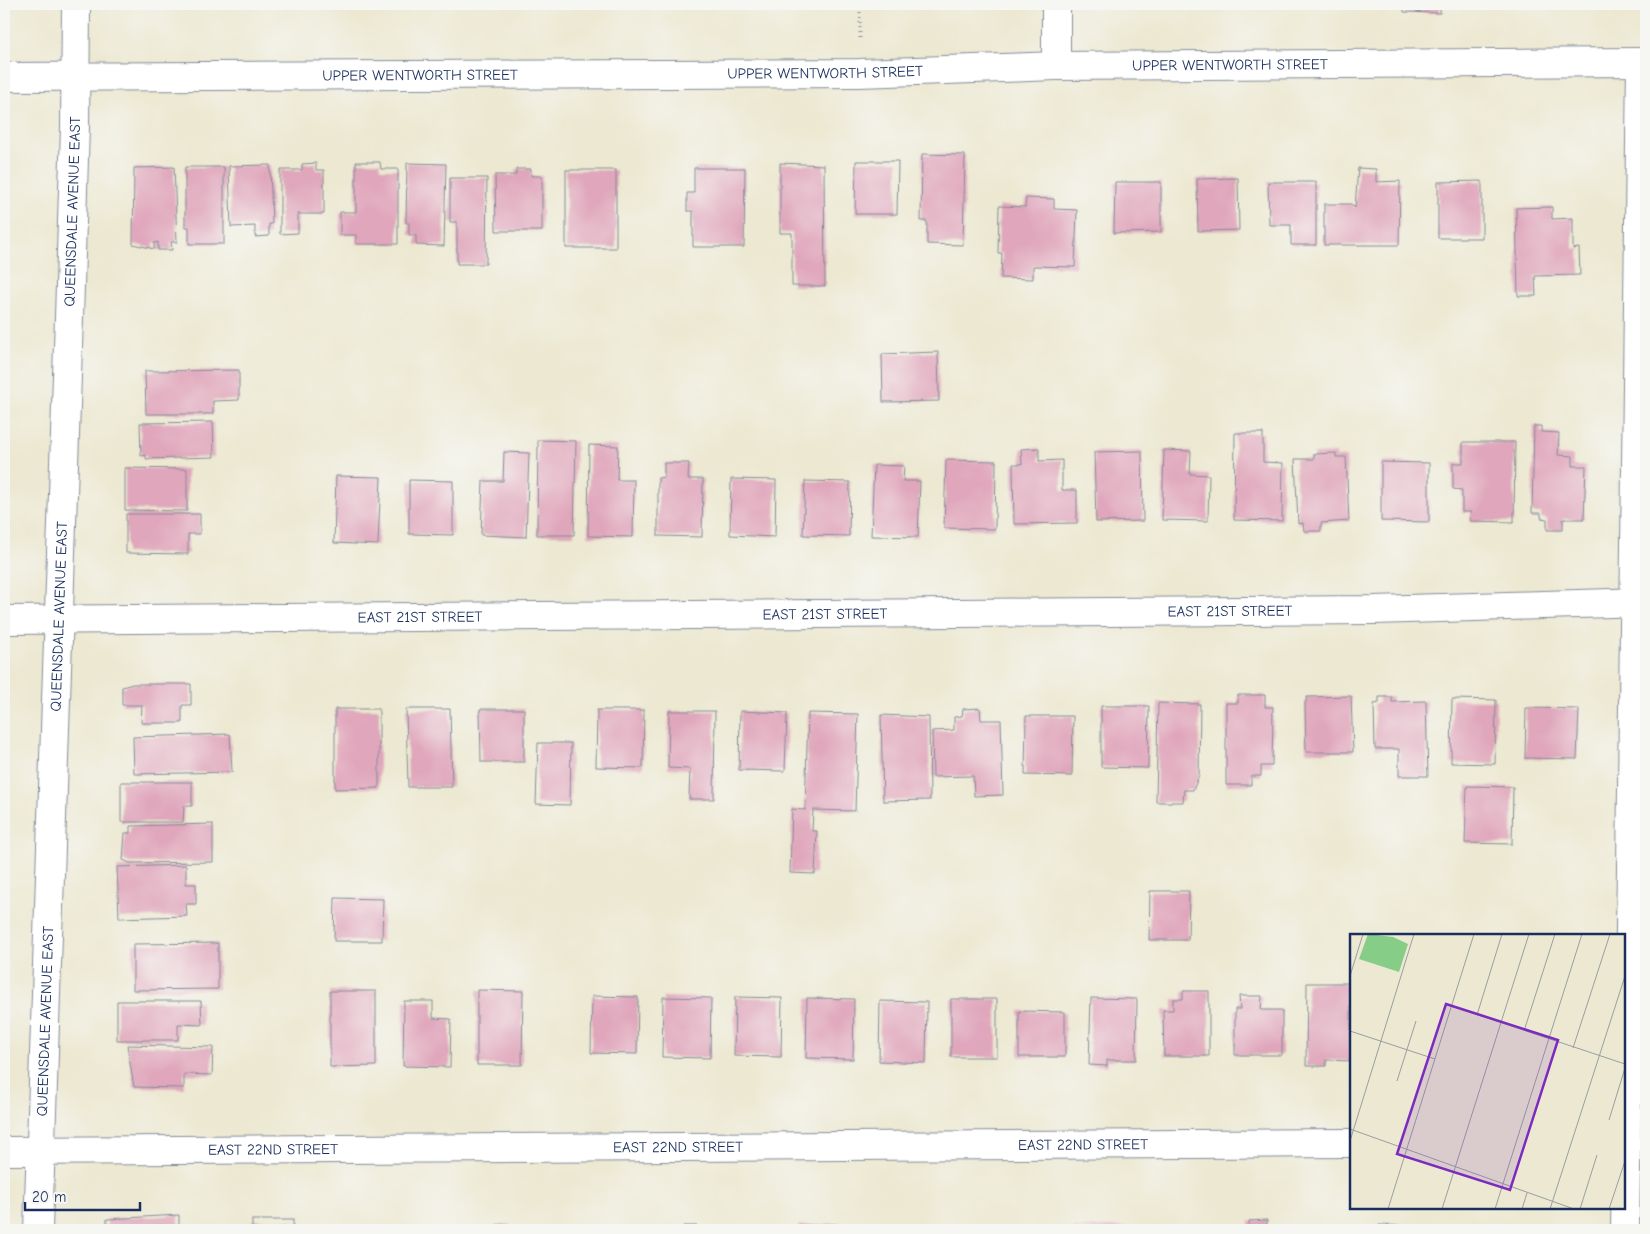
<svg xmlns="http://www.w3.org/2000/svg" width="1650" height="1234" font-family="'Comic Neue',sans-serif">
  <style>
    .building { fill: #e0a6bb }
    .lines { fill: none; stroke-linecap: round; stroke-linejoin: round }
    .minor-casing { stroke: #848c98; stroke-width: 30 }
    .major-casing { stroke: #848c98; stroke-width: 30 }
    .path { stroke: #848c98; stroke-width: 3; stroke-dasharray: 1 4; stroke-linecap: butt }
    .minor { stroke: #fff; stroke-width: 28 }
    .major { stroke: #fff; stroke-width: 28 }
    .labels { text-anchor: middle; stroke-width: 5; stroke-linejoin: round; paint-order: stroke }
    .street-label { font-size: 15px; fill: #1b2f5e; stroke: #f6f6f2 }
    .inset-road { fill: none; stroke: #989ea3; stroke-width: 1 }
    .view { fill: #7b2cbf; fill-opacity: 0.15; stroke: #7b2cbf; stroke-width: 2.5 }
    .inset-edge { fill: none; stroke: #1b2f5e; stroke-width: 2.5 }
  </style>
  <rect width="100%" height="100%" fill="#f6f6f2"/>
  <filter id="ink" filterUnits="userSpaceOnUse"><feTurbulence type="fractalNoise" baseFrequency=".02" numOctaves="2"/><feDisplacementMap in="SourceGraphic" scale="10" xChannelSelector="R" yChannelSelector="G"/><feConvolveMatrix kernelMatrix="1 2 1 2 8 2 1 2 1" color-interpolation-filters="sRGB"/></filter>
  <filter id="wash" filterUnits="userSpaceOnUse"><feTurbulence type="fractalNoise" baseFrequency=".0096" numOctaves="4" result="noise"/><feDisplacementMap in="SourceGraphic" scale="20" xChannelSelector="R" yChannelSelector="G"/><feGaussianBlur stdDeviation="1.12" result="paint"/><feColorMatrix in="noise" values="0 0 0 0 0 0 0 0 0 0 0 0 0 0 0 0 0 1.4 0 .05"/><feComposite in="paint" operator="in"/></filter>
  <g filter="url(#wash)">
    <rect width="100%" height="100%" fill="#ece8d1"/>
    <g id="blocks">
      <g class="building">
        <polygon points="1404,4 1440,4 1440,13 1404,12"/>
        <polygon points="922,154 965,155 963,245 927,244 927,221 921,221"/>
        <polygon points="856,161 898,161 897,214 855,214"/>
        <polygon points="356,162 380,162 381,169 398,169 398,244 356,244 356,235 340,235 340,212 356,212"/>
        <polygon points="316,163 316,170 324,170 324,214 298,214 298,233 280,234 280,170 302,170 302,164"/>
        <polygon points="407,163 446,164 444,246 416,245 416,235 409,235 409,223 406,223"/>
        <polygon points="780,163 824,165 825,286 792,286 792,233 780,233"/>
        <polygon points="270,165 272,224 269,224 269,236 255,237 255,226 231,227 229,166"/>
        <polygon points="174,167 177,242 171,242 172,250 158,250 158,242 154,243 154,249 133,244 134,168"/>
        <polygon points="185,167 224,167 224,244 189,244 189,227 185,227"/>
        <polygon points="694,168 745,168 744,247 693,247 693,211 687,211 687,193 694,193"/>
        <polygon points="1358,168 1376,169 1376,182 1400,181 1399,245 1324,245 1324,204 1351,204 1355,208"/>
        <polygon points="516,169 531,169 531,176 542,176 542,231 496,231 495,175 516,175"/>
        <rect x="566" y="170" width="50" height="78"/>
        <polygon points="450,178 487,178 486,264 457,264 457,222 450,222"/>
        <polygon points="1238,178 1239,230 1198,231 1197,179"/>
        <polygon points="1482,181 1482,238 1438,238 1438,182"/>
        <polygon points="1115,182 1161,182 1161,232 1114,233"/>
        <polygon points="1268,182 1316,182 1316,245 1291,245 1291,225 1269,225"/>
        <polygon points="1026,198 1054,199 1054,209 1077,210 1075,267 1033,266 1033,279 1001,278 1002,253 998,253 999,206 1025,207"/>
        <polygon points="1552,207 1552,219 1573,218 1573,249 1579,248 1580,275 1535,276 1536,296 1518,296 1516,208"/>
        <polygon points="938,352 939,401 883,402 882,354"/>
        <polygon points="239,370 239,400 213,401 213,414 146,414 145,371"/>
        <polygon points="213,422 214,457 146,459 146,455 141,456 140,423"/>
        <polygon points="1534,426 1541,426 1541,432 1559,433 1558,455 1573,456 1573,466 1586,466 1584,519 1563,519 1563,530 1547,530 1547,519 1541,518 1541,513 1532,513"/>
        <polygon points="1235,433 1263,433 1263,462 1283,463 1282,521 1234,520"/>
        <polygon points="538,440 576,441 574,535 537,535"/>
        <polygon points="1463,442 1515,442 1514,522 1470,521 1471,512 1462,512 1462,490 1453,489 1453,463 1463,463"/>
        <polygon points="589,445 618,446 617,480 634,480 633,537 588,536"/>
        <polygon points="1039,448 1039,461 1062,460 1062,490 1077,490 1077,523 1014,524 1013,464 1022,464 1021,449"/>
        <polygon points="1164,450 1191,451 1190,474 1209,475 1208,521 1162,520"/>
        <polygon points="1142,451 1143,521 1096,522 1094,452"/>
        <polygon points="504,452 529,453 526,537 481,535 483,481 503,481"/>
        <polygon points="1336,453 1336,457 1346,457 1349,521 1321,523 1321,531 1304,531 1303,523 1298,524 1295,459 1314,459 1314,454"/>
        <polygon points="946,460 996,461 995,529 944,528"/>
        <polygon points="1381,462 1429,463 1429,522 1381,521"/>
        <polygon points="664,463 689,463 688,479 703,479 702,537 658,536 658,478 664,477"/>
        <polygon points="874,465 904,466 903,481 920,481 918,537 871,536"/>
        <polygon points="125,468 187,469 187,511 125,510"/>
        <polygon points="336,476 381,477 378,545 334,543"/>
        <polygon points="731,479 776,480 775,537 730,535"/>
        <polygon points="409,480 453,481 453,535 409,534"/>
        <polygon points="805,481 850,482 849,536 803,535"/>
        <polygon points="126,514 200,514 200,534 188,534 188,554 126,553"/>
        <polygon points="133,684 191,684 191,705 182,705 182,723 141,723 142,705 122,705 122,687"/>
        <polygon points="1238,695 1265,695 1265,707 1273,707 1272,766 1261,766 1261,776 1251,776 1251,785 1226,785 1226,703 1238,703"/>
        <polygon points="1351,696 1353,752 1306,752 1305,704 1307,697"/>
        <polygon points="1379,697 1392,697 1392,702 1426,701 1428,776 1399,776 1399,749 1375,749 1374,704 1379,703"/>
        <polygon points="1452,699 1496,700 1495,764 1451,763"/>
        <polygon points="1158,703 1200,704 1199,776 1193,790 1184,790 1183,802 1156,802"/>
        <polygon points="1101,706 1149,706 1148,768 1101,767"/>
        <polygon points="980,708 981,720 1001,720 1003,795 974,796 973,776 933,777 932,731 954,730 954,717 962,716 963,709"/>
        <polygon points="1526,708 1579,709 1577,759 1525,758"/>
        <polygon points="335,709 379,709 379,788 335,789"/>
        <polygon points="406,709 450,709 452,787 408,787"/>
        <polygon points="480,709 524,709 524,762 481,762"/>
        <polygon points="597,710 644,710 643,768 596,767"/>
        <polygon points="669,711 715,711 714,799 689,799 690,769 668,768"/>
        <polygon points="740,711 787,713 785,771 739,770"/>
        <polygon points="808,713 858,714 855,811 813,810 812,831 817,831 815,874 790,873 792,809 805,810"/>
        <polygon points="881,715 929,717 930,800 883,801"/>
        <polygon points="1026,716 1073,716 1072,776 1025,775"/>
        <polygon points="230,734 232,772 134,774 133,737"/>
        <polygon points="538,743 571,743 570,805 536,804"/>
        <polygon points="121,782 192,782 192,806 184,806 183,822 121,822"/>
        <polygon points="1467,786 1513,787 1512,844 1465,843"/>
        <polygon points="213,824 213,862 130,863 123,860 125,833 130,833 130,826"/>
        <polygon points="186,865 186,884 196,884 196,904 186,904 187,916 119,918 117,867"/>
        <polygon points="1150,891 1189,891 1188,940 1149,940"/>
        <polygon points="335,898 383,899 382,941 334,941"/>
        <polygon points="218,943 218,989 133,990 133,944"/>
        <polygon points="1307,983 1351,983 1351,1061 1326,1060 1326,1066 1306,1066"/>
        <polygon points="477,990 523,991 522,1065 477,1065"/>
        <polygon points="330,991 376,991 376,1066 330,1067"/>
        <polygon points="1183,991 1209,991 1209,1056 1164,1056 1163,1010 1173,1010 1173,999 1183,999"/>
        <polygon points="592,996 638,997 637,1054 591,1053"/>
        <polygon points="1239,996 1262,996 1261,1010 1282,1010 1282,1055 1235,1055 1235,1009 1240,1009"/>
        <polygon points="663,997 711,998 710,1058 662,1057"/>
        <polygon points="735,997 782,998 781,1057 734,1056"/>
        <polygon points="807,998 854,999 853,1059 806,1058"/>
        <polygon points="1091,998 1137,999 1136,1060 1107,1060 1107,1066 1089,1065"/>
        <rect x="951" y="999" width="46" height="58"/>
        <polygon points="117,1001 201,1001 202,1025 178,1024 178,1040 117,1040"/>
        <polygon points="404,1001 433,1001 433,1018 451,1019 450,1067 403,1066"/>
        <polygon points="880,1001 927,1002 926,1063 879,1061"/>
        <polygon points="1019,1011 1065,1012 1065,1057 1019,1057"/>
        <polygon points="127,1045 213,1047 212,1075 184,1074 184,1088 134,1087"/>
        <polygon points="179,1215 179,1226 188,1225 188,1230 107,1230 107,1219"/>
        <rect x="252" y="1220" width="41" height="10"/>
        <polygon points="1267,1220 1267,1230 1219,1230 1219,1227 1249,1227 1249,1221"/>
        <polygon points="509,1224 509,1230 497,1230 496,1225"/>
        <rect x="823" y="1224" width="14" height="6"/>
        <polygon points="798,1225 817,1225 818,1230 798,1230"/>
        <polygon points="1379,1225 1410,1226 1410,1230 1379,1230"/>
        <polygon points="683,1226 697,1226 696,1230 683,1230"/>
        <polygon points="941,1226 961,1226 962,1230 941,1230"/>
        <polygon points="1126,1227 1126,1230 1074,1230 1074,1228"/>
      </g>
    </g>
  </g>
  <g filter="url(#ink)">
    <use href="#blocks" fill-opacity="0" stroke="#848c98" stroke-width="1"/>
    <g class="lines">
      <defs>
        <g id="minor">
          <polyline points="1056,4 1056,66"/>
          <path id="s1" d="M4,620L1374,610L1646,602"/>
          <path id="s2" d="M4,1151L1351,1143"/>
          <path id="s3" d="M38,1230L69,317L75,127L76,4"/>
          <polyline points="1625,1230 1631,868 1641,62"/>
        </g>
        <g id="major">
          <path id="s4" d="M4,77L859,73L1056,66L1646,62"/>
        </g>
      </defs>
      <use href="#minor" class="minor-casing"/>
      <use href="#major" class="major-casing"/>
      <polyline class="path" points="860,38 860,4"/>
      <use href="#minor" class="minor"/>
      <use href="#major" class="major"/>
    </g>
  </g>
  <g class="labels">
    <g class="street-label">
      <text dy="5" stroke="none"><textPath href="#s4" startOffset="1226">UPPER WENTWORTH STREET</textPath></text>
      <text dy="5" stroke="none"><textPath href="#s4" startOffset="821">UPPER WENTWORTH STREET</textPath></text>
      <text dy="5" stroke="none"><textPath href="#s4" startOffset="416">UPPER WENTWORTH STREET</textPath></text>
      <text dy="5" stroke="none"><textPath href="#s3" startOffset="1019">QUEENSDALE AVENUE EAST</textPath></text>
      <text dy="5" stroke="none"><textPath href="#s1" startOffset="1226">EAST 21ST STREET</textPath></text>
      <text dy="5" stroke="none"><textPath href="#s1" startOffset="821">EAST 21ST STREET</textPath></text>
      <text dy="5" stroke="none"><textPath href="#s3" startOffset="614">QUEENSDALE AVENUE EAST</textPath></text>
      <text dy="5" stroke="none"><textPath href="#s1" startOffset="416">EAST 21ST STREET</textPath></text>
      <text dy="5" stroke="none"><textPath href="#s3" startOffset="209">QUEENSDALE AVENUE EAST</textPath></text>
      <text dy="5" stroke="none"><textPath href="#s2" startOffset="1079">EAST 22ND STREET</textPath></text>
      <text dy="5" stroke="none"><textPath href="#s2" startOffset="674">EAST 22ND STREET</textPath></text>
      <text dy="5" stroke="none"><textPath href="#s2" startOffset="269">EAST 22ND STREET</textPath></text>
    </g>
  </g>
  <g transform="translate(1350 934)">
    <rect width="275" height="275" fill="#ece8d1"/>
    <path d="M18,0L43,3L58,10L49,38L9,25Z" fill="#86cd87"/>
    <path class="inset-road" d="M0,42L13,0M101,72L275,130M127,81L152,0M0,97L85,125M174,97L205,0M223,114L260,0M47,147L66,87M259,186L275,134M0,195L224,275M0,207L64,0M38,275L124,0M92,275L179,0M145,275L232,0M172,275L177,259M200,275L275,42M230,275L247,221M259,275L275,227"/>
    <path class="view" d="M96,70L208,106L160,256L47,220Z"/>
    <rect width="275" height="275" class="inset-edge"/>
  </g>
  <rect width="1650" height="1234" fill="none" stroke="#f6f6f2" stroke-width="20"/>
  <path d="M25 1202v8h115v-8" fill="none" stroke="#1b2f5e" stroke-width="2.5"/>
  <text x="32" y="1202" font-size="15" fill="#1b2f5e" stroke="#f6f6f2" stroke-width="4" paint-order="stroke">20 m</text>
</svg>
